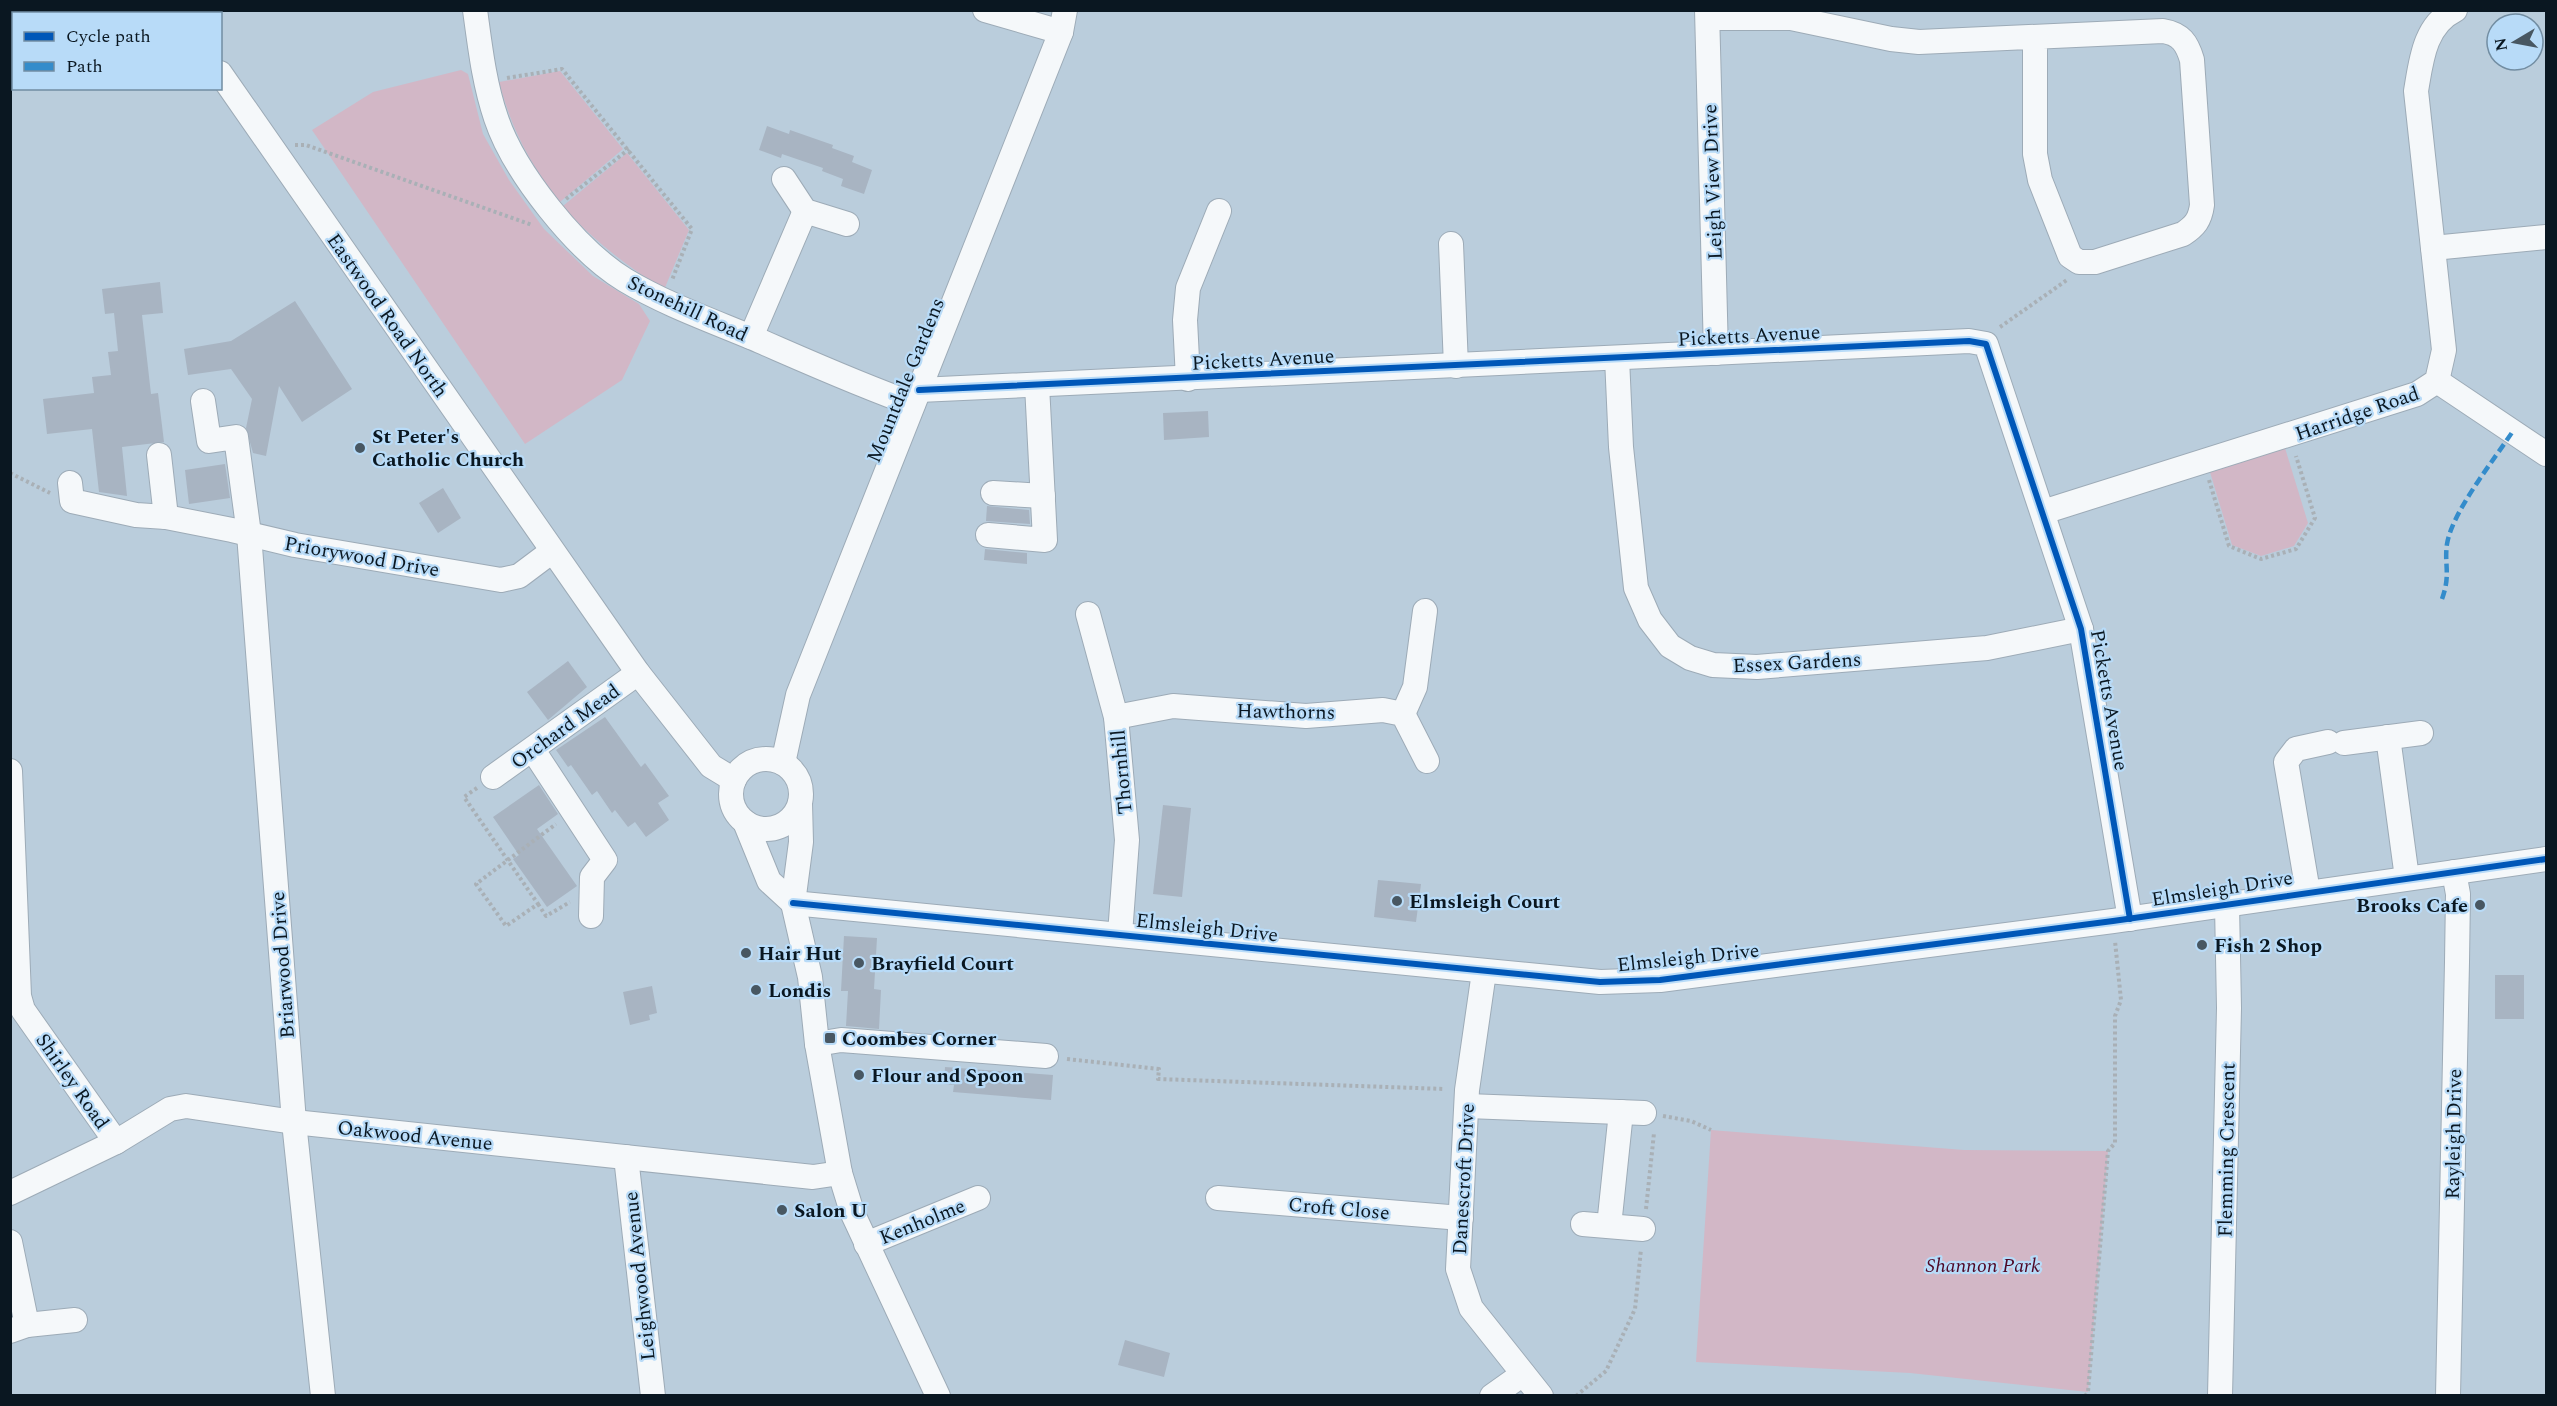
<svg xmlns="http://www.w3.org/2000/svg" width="2557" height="1406" font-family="Spectral,serif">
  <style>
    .green { fill: #d2b7c6 }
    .building { fill: #a8b4c2 }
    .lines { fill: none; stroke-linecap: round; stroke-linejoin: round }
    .minor-casing { stroke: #9dabb7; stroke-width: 26 }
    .path { stroke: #a9b0b6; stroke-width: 4; stroke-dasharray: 3 3; stroke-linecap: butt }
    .minor { stroke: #f5f8fa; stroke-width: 24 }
    .quiet { stroke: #348ccb; stroke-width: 4.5; stroke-dasharray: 9 4.5; stroke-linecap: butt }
    .cycleway-casing { stroke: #b8dbf8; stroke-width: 10 }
    .cycleway { stroke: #0057b8; stroke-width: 6 }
    .poi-dot { fill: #485762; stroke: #b8dbf8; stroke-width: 2 }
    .labels { text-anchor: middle; stroke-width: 4.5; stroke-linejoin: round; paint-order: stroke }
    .street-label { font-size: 20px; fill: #0a1721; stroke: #b8dbf8 }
    .poi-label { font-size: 20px; font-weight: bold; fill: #0a1721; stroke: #b8dbf8; text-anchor: start }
    .park-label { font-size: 20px; font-style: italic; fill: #4f0724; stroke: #b8dbf8 }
  </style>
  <rect width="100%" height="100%" fill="#bacddc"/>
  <g class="green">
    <polygon points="461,70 468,74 483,134 509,180 544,229 593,276 639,304 650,321 622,380 525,444 312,130 373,92"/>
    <path d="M560,71L623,149L560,202C529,163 512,130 499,82Z"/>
    <path d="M627,153L689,230L664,290C626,265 592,240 563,206Z"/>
    <polygon points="2285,448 2308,523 2294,546 2261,556 2232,545 2210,472"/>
    <polygon points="1711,1130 1964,1150 2108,1151 2088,1392 1910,1373 1696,1362"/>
  </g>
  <g class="building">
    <polygon points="767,126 789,134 790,130 833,145 832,148 854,156 852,162 872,170 864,194 841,186 843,179 822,171 823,168 782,154 781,158 759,150"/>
    <polygon points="160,282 163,313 142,315 151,394 158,393 164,442 122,447 127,496 99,492 92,429 47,434 43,399 94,393 92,377 111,375 108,352 118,351 114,313 105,314 102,289"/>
    <polygon points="295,301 352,389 302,422 279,386 266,456 253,453 246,428 252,399 231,369 188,375 184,349 231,341"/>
    <polygon points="1208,411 1209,437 1164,440 1163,413"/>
    <polygon points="225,464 230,498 189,504 185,470"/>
    <polygon points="443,488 461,518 438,533 419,503"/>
    <polygon points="987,506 1029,510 1030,524 986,521"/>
    <polygon points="985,549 1027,553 1027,564 984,560"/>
    <polygon points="568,661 587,687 548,720 527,692"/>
    <polygon points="605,717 641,767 645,763 669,796 658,803 669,820 646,837 635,822 628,827 615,810 612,813 597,791 592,795 571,765 568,767 556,750"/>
    <polygon points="539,785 558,814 537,829 577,886 547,907 513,859 519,855 493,817"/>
    <polygon points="1163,805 1191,808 1182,897 1153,894"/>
    <polygon points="1378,880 1421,884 1416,922 1374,917"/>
    <polygon points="844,936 877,938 874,989 881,990 879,1029 846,1026 848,991 841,991"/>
    <rect x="2495" y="975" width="29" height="44"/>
    <polygon points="652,986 657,1013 649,1015 650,1020 630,1025 623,992"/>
    <polygon points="945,1067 1053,1075 1051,1100 953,1092 954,1085 944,1084"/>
    <polygon points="1125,1340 1170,1353 1164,1377 1118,1365"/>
  </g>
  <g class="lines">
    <defs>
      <g id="minor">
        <polyline points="174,10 177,14"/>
        <path d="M475,10C480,46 484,83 496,118C514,172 576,250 625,280C665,304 710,320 753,338C806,361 859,385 913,404"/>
        <polyline points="985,10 1061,32"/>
        <polyline points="1707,10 1716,353"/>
        <path d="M1708,18H1791L1891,39L1919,42L2163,31C2181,34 2187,43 2192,60L2202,205C2200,220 2195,226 2183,234L2095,262H2079L2070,256L2040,180L2035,154V38"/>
        <polyline points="220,73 638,673 711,766 734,780"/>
        <polyline points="784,179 805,211 847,224"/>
        <polyline points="1451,244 1456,366"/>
        <polyline points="2433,248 2546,237"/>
        <polyline points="751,337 805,211"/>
        <polyline points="1617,358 1621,447 1636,588 1650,620 1670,646 1690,658 1713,665 1757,667 1987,648 2081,629"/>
        <polyline points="1188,379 1185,320 1188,288 1219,211"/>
        <polyline points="2437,381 2546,454"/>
        <polyline points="919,390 1969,341 1986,344 2081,629 2130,919"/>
        <polyline points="203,401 209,441 236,437 249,534 294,1122 323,1396"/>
        <polyline points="159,455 166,517"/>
        <polyline points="70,483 72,501 136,515 166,517 232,530 295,545 501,580 519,576 551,552"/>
        <polyline points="993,493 1043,496"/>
        <path d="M2043,512L2417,394L2437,381L2444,350L2416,91C2421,62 2424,25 2455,10"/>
        <polyline points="988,535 1045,540 1037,385"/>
        <polyline points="1088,614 1116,717 1127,840 1120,934"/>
        <polyline points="1403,714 1415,687 1425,611"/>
        <polyline points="1116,717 1173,706 1306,716 1383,710 1403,714 1427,761"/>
        <polyline points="2388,737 2407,878"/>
        <polyline points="2344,743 2421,733"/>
        <polyline points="533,750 605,860 592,877 591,916"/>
        <circle cx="766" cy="794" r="35"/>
        <polyline points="783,763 798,695 1061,32 1065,10"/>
        <polyline points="10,771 19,996 23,1010 116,1142"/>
        <polyline points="493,777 638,673"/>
        <polyline points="800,803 801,842 793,903 810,977 817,1044 840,1173 852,1212 938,1396"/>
        <polyline points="745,822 769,881 793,903"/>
        <polyline points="2308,892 2286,762 2296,749 2328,742"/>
        <polyline points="793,903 1600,982 1660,980 2113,921 2546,859"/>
        <polyline points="1484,972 1467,1090 1458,1269 1471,1308 1541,1396"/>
        <polyline points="817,1044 841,1040 1046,1056"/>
        <polyline points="1467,1106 1644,1113"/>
        <polyline points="626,1157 653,1396"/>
        <polyline points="10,1193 116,1142 170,1109 186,1106 294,1122 813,1177 840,1173"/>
        <polyline points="1218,1198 1461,1218"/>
        <polyline points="1583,1224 1643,1229"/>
        <polyline points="1609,1226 1621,1112"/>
        <polyline points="10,1242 27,1325"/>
        <polyline points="866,1244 978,1198"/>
        <polyline points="10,1331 27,1325 75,1320"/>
        <polyline points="1492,1396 1523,1374"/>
        <polyline points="2220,1396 2229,1008 2227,905"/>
        <polyline points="2448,1396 2457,962 2458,894 2454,872"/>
      </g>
    </defs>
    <use href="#minor" class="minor-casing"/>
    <g class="path">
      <polyline points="507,78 562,69 692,229 672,280"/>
      <polyline points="295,145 306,145 532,225"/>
      <polyline points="566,199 629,149"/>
      <polyline points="2000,327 2067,280"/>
      <polyline points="10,473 50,493"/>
      <polyline points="2209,480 2229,546 2261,559 2296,549 2315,518 2296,456"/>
      <polyline points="477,788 464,797 538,904 506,926 476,884 556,824"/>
      <polyline points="538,904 546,916 570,902"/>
      <polyline points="1067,1059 1159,1069 1158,1079 1445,1089"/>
      <polyline points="1663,1116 1691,1121 1711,1130"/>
      <polyline points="1646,1209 1654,1133"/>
      <polyline points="1576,1396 1606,1371 1635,1309 1641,1249"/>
      <polyline points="2085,1396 2088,1392 2108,1151 2115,1143 2115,1016 2121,1000 2115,941"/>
    </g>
    <use href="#minor" class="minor"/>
    <path class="quiet" d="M2442,599C2451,574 2444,565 2447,544C2452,512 2494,460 2513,431"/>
    <defs>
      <g id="cycleway">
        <polyline points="919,390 1969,341 1986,344 2081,629 2130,919"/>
        <polyline points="793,903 1600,982 1660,980 2113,921 2546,859"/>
      </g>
    </defs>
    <use href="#cycleway" class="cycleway-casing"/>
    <use href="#cycleway" class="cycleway"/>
  </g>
  <g class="poi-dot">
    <circle cx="360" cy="448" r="6"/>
    <circle cx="1397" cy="901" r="6"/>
    <circle cx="2480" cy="905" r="6"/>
    <circle cx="2202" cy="945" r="6"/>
    <circle cx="746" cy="953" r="6"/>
    <circle cx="859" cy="963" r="6"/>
    <circle cx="756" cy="990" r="6"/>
    <rect x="824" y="1032" width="12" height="12" rx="3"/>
    <circle cx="859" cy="1075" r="6"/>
    <circle cx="782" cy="1210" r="6"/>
  </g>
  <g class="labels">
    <g class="street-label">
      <text transform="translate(1712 182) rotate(-92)" y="7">Leigh View Drive</text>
      <text transform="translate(688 308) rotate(25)" y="7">Stonehill Road</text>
      <text transform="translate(388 315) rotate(55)" y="7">Eastwood Road North</text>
      <text transform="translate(1749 335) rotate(-3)" y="7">Picketts Avenue</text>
      <text transform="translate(1263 359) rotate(-3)" y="7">Picketts Avenue</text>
      <text transform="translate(905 380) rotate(-68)" y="7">Mountdale Gardens</text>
      <text transform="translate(2357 413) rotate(-19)" y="7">Harridge Road</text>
      <text transform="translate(362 556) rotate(10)" y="7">Priorywood Drive</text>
      <text transform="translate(1797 662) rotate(-3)" y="7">Essex Gardens</text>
      <text transform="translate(2110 700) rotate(80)" y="7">Picketts Avenue</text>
      <text transform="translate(1286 711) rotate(1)" y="7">Hawthorns</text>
      <text transform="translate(565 726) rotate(-36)" y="7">Orchard Mead</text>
      <text transform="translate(1121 772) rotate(-95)" y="7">Thornhill</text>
      <text transform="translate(2222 888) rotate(-9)" y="7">Elmsleigh Drive</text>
      <text transform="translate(1207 927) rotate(6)" y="7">Elmsleigh Drive</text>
      <text transform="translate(1688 957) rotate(-6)" y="7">Elmsleigh Drive</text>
      <text transform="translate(282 965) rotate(-94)" y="7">Briarwood Drive</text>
      <text transform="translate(73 1081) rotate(55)" y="7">Shirley Road</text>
      <text transform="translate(2453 1134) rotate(-89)" y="7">Rayleigh Drive</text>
      <text transform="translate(415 1135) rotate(6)" y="7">Oakwood Avenue</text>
      <text transform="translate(2226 1150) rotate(-89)" y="7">Flemming Crescent</text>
      <text transform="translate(1463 1179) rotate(-87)" y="7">Danescroft Drive</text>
      <text transform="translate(1339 1208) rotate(5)" y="7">Croft Close</text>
      <text transform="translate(922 1221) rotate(-22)" y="7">Kenholme</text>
      <text transform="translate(639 1276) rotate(-96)" y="7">Leighwood Avenue</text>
    </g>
    <g class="poi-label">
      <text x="372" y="443">St Peter's<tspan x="372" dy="23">Catholic Church</tspan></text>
      <text x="1409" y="908">Elmsleigh Court</text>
      <text x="2468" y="912" text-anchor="end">Brooks Cafe</text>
      <text x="2214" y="952">Fish 2 Shop</text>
      <text x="758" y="960">Hair Hut</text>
      <text x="871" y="970">Brayfield Court</text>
      <text x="768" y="997">Londis</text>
      <text x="842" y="1045">Coombes Corner</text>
      <text x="871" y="1082">Flour and Spoon</text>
      <text x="794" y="1217">Salon U</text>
    </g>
    <g class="park-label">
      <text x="1983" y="1272">Shannon Park</text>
    </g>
  </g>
  <rect width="2557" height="1406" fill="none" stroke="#0a1721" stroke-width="24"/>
  <rect x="12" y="12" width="210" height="78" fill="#b8dbf8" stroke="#728da2" stroke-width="1.5"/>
  <rect x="24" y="32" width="30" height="9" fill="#0057b8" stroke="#728da2" stroke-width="1.5"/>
  <text x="66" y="42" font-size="18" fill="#0a1721">Cycle path</text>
  <rect x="24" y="62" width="30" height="9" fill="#348ccb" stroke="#728da2" stroke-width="1.5"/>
  <text x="66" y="72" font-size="18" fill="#0a1721">Path</text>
  <g transform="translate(2515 42) rotate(260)"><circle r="28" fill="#b8dbf8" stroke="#728da2" stroke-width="1.5"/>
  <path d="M0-4.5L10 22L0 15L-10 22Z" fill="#485762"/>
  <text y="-9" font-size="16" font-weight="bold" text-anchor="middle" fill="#0a1721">N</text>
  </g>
</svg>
